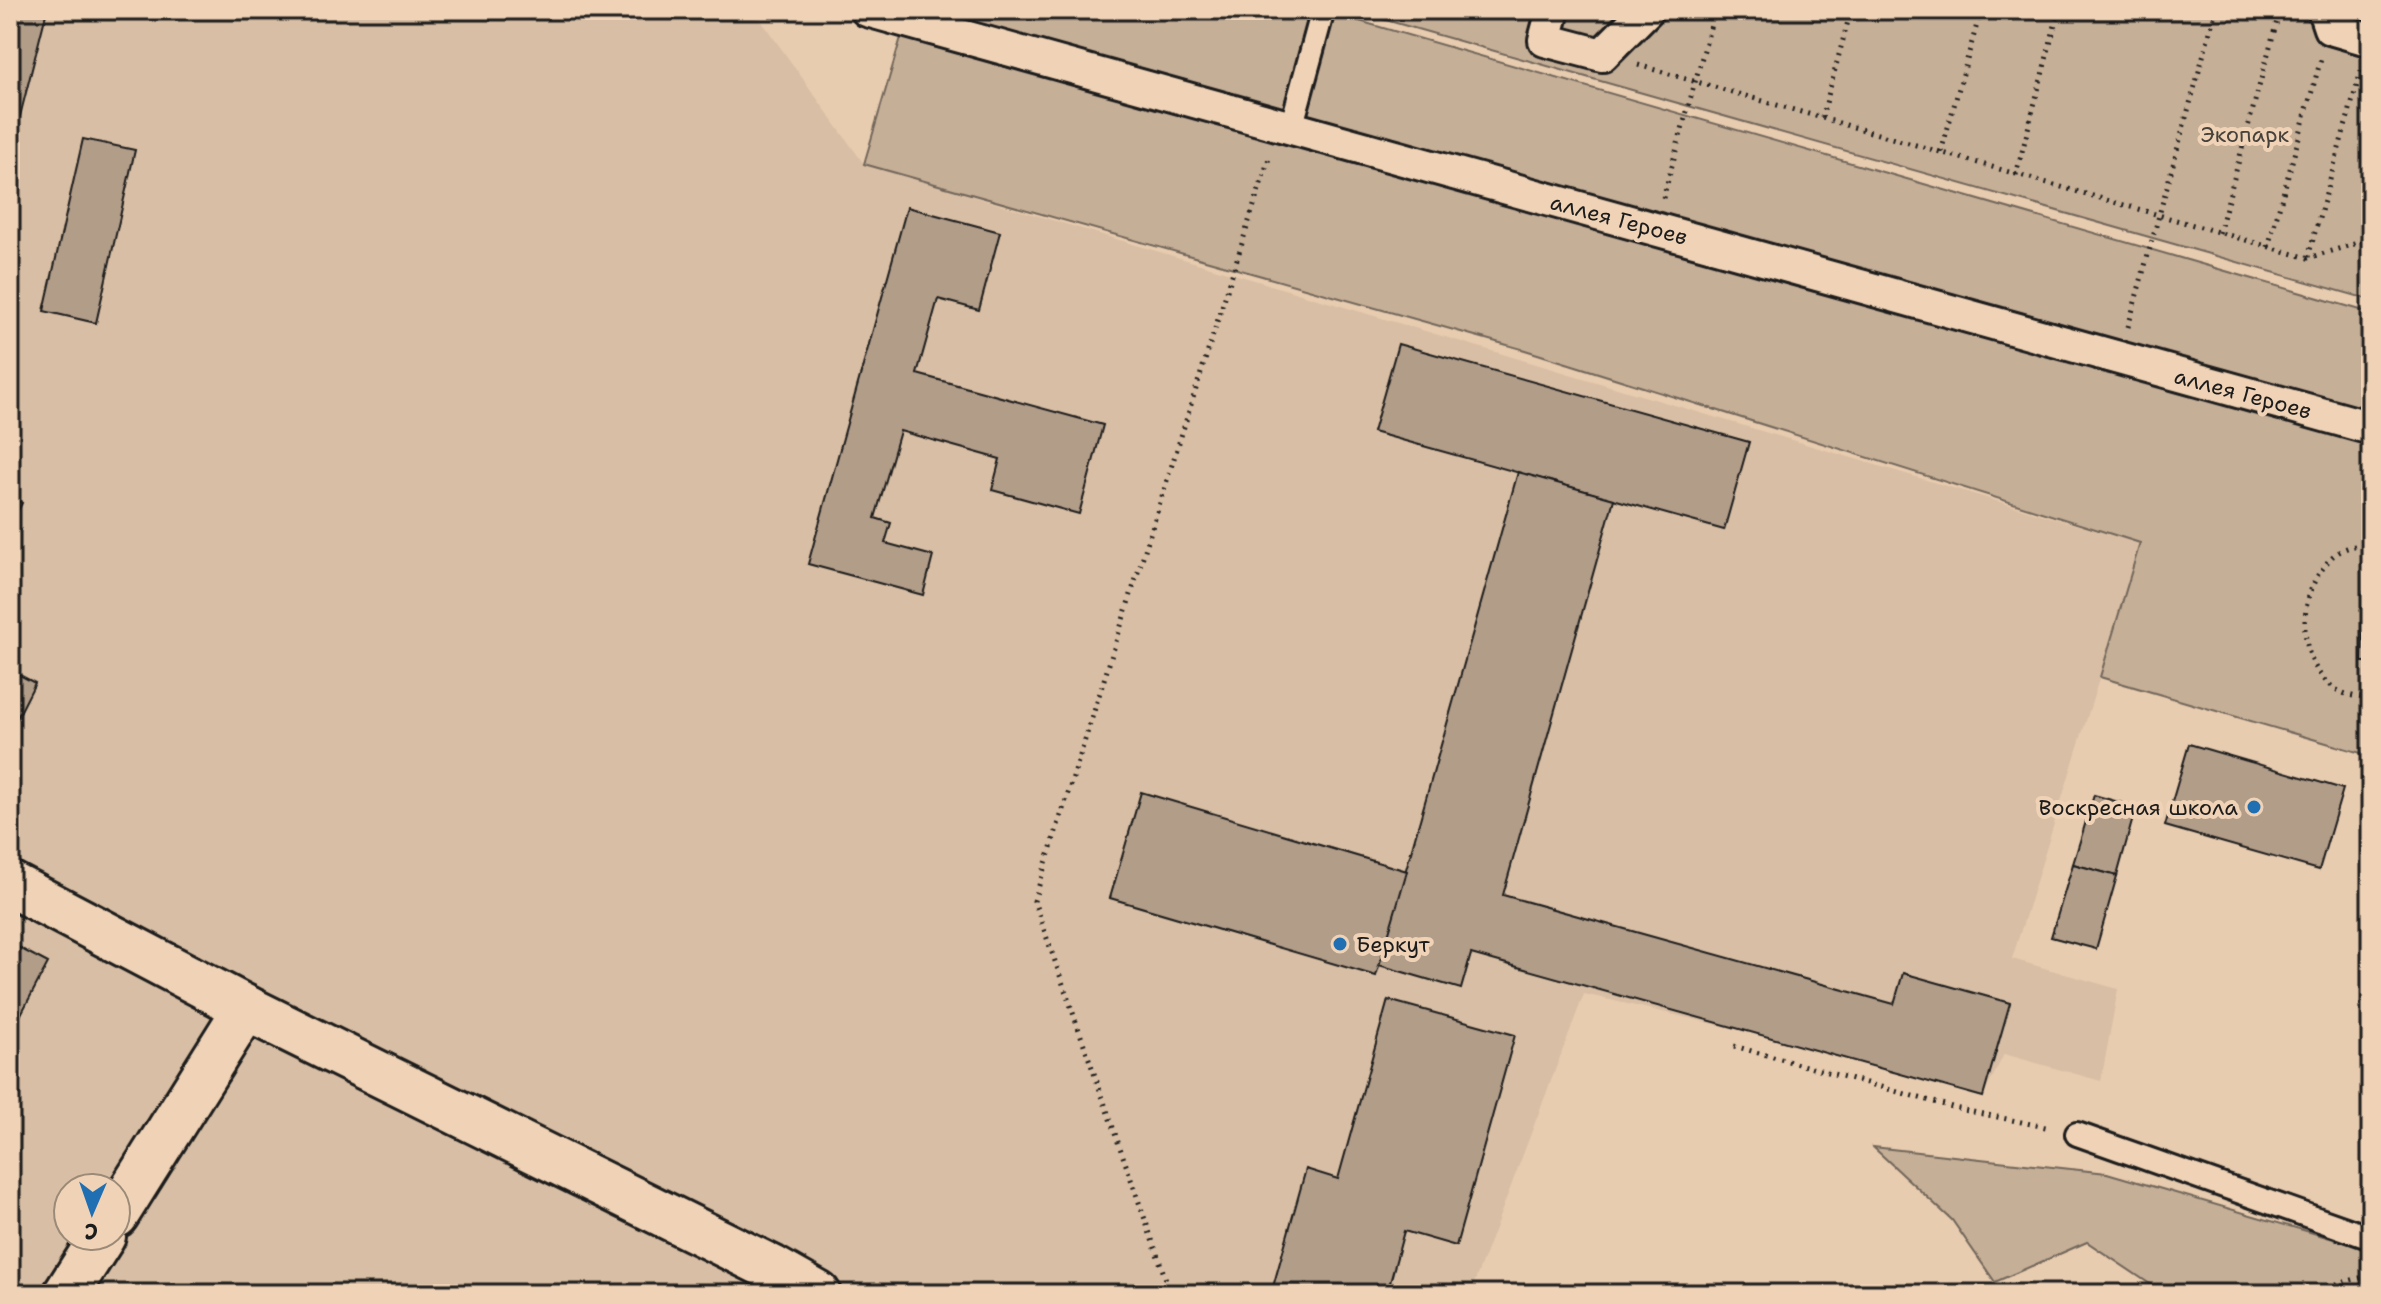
<svg xmlns="http://www.w3.org/2000/svg" width="2381" height="1304" font-family="'Shantell Sans',sans-serif">
  <style>
    .built { fill: #d8bea4; fill-rule: evenodd }
    .green { fill: #c6af97; stroke: #71665a; stroke-width: 2 }
    .building { fill: #b29d89; stroke: #1c1c1c; stroke-width: 2 }
    .lines { fill: none; stroke-linecap: round; stroke-linejoin: round }
    .service-casing { stroke: #1c1c1c; stroke-width: 28 }
    .pedestrian-casing { stroke: #1c1c1c; stroke-width: 38 }
    .minor-casing { stroke: #1c1c1c; stroke-width: 50 }
    .path { stroke: #1c1c1c; stroke-width: 5; stroke-dasharray: 2 6; stroke-linecap: butt }
    .service { stroke: #f0d3b6; stroke-width: 22 }
    .pedestrian { stroke: #f0d3b6; stroke-width: 32 }
    .minor { stroke: #f0d3b6; stroke-width: 44 }
    .poi-dot { fill: #1f6fb2; stroke: #f0d3b6; stroke-width: 3 }
    .labels { text-anchor: middle; stroke-width: 8; stroke-linejoin: round; paint-order: stroke }
    .park-label { font-size: 22px; fill: #46413b; stroke: #f0d3b6 }
    .street-label { font-size: 22px; fill: #1c1c1c; stroke: #f0d3b6 }
    .poi-label { font-size: 22px; fill: #1c1c1c; stroke: #f0d3b6; text-anchor: end }
  </style>
  <rect width="100%" height="100%" fill="#e8ccb0"/>
  <filter id="ink" filterUnits="userSpaceOnUse"><feTurbulence type="fractalNoise" baseFrequency=".0125" numOctaves="2"/><feDisplacementMap in="SourceGraphic" scale="16" xChannelSelector="R" yChannelSelector="G"/><feConvolveMatrix kernelMatrix="1 2 1 2 8 2 1 2 1" color-interpolation-filters="sRGB"/></filter>
  <g filter="url(#ink)">
    <path class="built" d="M10,10H728L760,19L864,164L2141,544L2012,959L2118,989L2101,1081L2004,1054L1983,1097L1740,1030L1584,994L1470,1294H10ZM68,1188H116V1236H68Z"/>
    <g class="green">
      <polygon points="909,10 1321,10 2371,313 2371,756 2100,677 2140,543 1525,350 864,164"/>
      <polygon points="1369,10 2371,10 2371,300 1368,15"/>
      <polygon points="1873,1147 2107,1173 2371,1250 2371,1294 2165,1294 2087,1242 1995,1282 1952,1220"/>
    </g>
    <g class="building">
      <polygon points="10,10 47,10 20,116 10,113"/>
      <polygon points="83,139 135,150 96,323 44,311"/>
      <polygon points="907,207 1000,232 979,310 938,299 917,374 1103,425 1079,514 992,490 1000,459 900,431 875,518 891,523 885,543 933,556 923,595 808,564"/>
      <polygon points="1398,344 1749,442 1724,530 1373,432"/>
      <polygon points="1518,472 1614,499 1503,895 1894,1004 1903,973 2010,1003 1983,1097 1471,954 1461,989 1379,965"/>
      <polygon points="10,497 22,503 10,526"/>
      <polygon points="2364,592 2371,592 2371,662 2362,662"/>
      <polygon points="10,670 35,683 10,732"/>
      <polygon points="2189,744 2343,789 2319,870 2165,826"/>
      <polygon points="1141,792 1407,871 1376,976 1110,898"/>
      <polygon points="2094,795 2136,807 2117,876 2073,864"/>
      <polygon points="2073,864 2117,876 2096,949 2051,937"/>
      <polygon points="10,943 48,963 10,1035"/>
      <polygon points="1388,1000 1515,1035 1456,1246 1404,1231 1387,1294 1271,1294 1306,1169 1338,1179"/>
    </g>
    <g class="lines">
      <defs>
        <g id="service">
          <polyline points="1291,128 1323,10"/>
          <polyline points="2077,1134 2371,1238"/>
        </g>
        <g id="pedestrian">
          <polyline points="867,10 2371,428"/>
          <polyline points="1553,10 1545,40 1602,55 1647,10"/>
          <polyline points="2324,10 2330,28 2371,40"/>
        </g>
        <g id="minor">
          <polyline points="10,884 246,1008 772,1268 818,1294"/>
          <polyline points="116,1215 246,1008"/>
          <polyline points="66,1294 103,1236"/>
        </g>
      </defs>
      <use href="#service" class="service-casing"/>
      <use href="#pedestrian" class="pedestrian-casing"/>
      <use href="#minor" class="minor-casing"/>
      <g class="path">
        <polyline points="1638,65 2308,258 2371,239"/>
        <polyline points="1822,118 1851,10"/>
        <polyline points="1941,152 1981,10"/>
        <polyline points="2016,175 2059,10"/>
        <polyline points="1663,198 1715,10"/>
        <polyline points="2219,233 2280,10"/>
        <polyline points="2368,238 2371,228"/>
        <polyline points="2268,247 2321,59"/>
        <polyline points="2308,257 2361,71"/>
        <polyline points="2128,327 2216,10"/>
        <path d="M2371,544C2358,545 2347,546 2336,554C2329,558 2325,566 2320,572C2296,607 2299,671 2341,692C2349,696 2362,698 2371,699"/>
        <polyline points="1734,1046 1959,1109 2050,1128"/>
        <polyline points="1171,1294 1034,901 1269,158"/>
        <polyline points="2297,1294 2371,1275"/>
      </g>
      <use href="#service" class="service"/>
      <use href="#pedestrian" class="pedestrian"/>
      <use href="#minor" class="minor"/>
    </g>
  </g>
  <g class="poi-dot">
    <circle cx="2254" cy="807" r="8"/>
    <circle cx="1340" cy="944" r="8"/>
  </g>
  <g class="labels">
    <g class="park-label">
      <text x="2245" y="142">Экопарк</text>
    </g>
    <g class="street-label">
      <text transform="translate(1619 219) rotate(15)" y="8">аллея Героев</text>
      <text transform="translate(2243 393) rotate(15)" y="8">аллея Героев</text>
    </g>
    <g class="poi-label">
      <text x="2238" y="815">Воскресная школа</text>
      <text x="1356" y="952" text-anchor="start">Беркут</text>
    </g>
  </g>
  <rect width="2381" height="1304" fill="none" stroke="#f0d3b6" stroke-width="40"/>
  <rect x="20" y="20" width="2341" height="1264" fill="none" stroke="#1c1c1c" stroke-width="3" filter="url(#ink)"/>
  <g transform="translate(92 1212) rotate(182)"><circle r="38" fill="#f0d3b6" stroke="#9b8a78" stroke-width="2"/>
  <path d="M0-6L14 30L0 20L-14 30Z" fill="#1f6fb2"/>
  <text y="-12" font-size="22" font-weight="bold" text-anchor="middle" fill="#1c1c1c">С</text>
  </g>
</svg>
